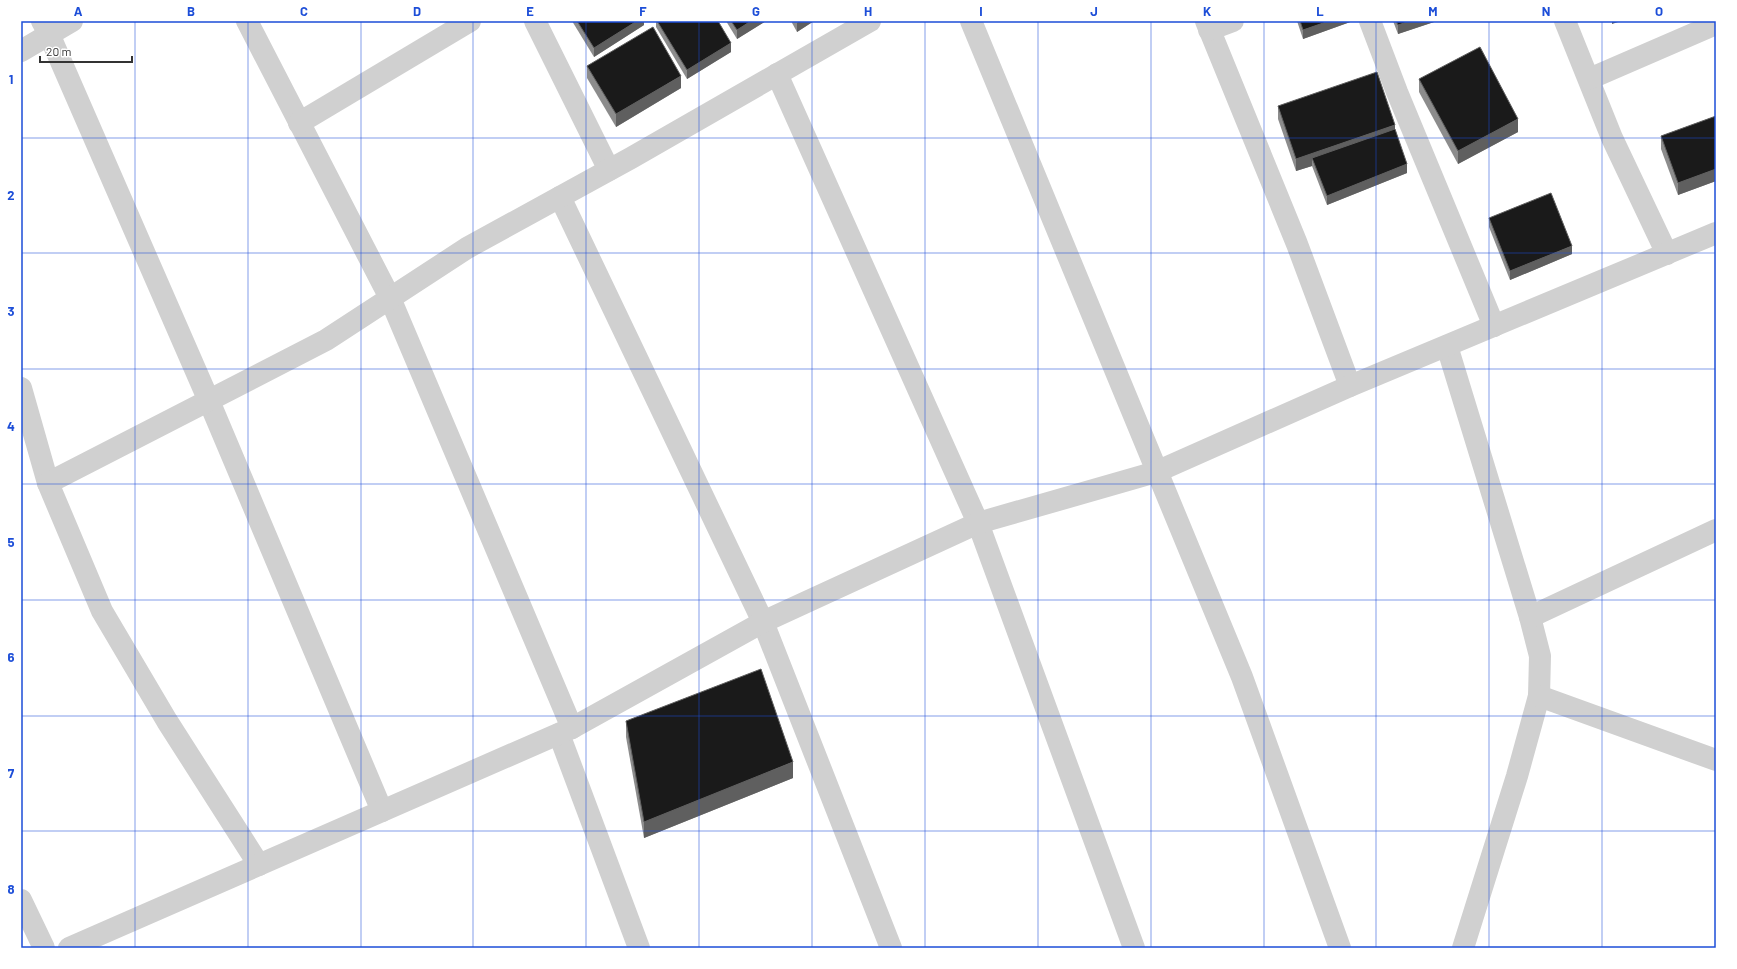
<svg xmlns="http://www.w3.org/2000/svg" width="1737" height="969" font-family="Barlow,sans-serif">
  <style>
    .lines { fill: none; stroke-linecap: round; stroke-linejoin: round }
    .minor { stroke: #d0d0d0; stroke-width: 22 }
    .wall { fill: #8c8c8c }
    .shaded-wall { fill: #5f5f5f }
    .building { fill: #1a1a1a; stroke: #5f5f5f }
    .grid { fill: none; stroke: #1d4ed8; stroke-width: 1; stroke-opacity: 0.55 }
    .neatline { fill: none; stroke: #1d4ed8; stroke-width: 1.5 }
    .grid-label { font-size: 13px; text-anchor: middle; font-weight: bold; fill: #1d4ed8 }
  </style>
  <rect width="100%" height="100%" fill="#fff"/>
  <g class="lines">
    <g class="minor">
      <polyline points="42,21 49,34 209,401 382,811"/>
      <polyline points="247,21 390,298 572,728"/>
      <polyline points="535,21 609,170"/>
      <polyline points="971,21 1242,677 1340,948"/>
      <polyline points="1206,21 1297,244 1350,386"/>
      <polyline points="1370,21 1397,92 1494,326"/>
      <polyline points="1565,21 1612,138 1667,254"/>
      <polyline points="1209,30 1233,21"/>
      <polyline points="21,51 72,21"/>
      <polyline points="777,74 978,523 1134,948"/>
      <polyline points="1589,79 1716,24"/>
      <polyline points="299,123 470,21"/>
      <polyline points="560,197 763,622 891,948"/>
      <polyline points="1447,346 1530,617 1540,656 1539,696 1517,776 1463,948"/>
      <polyline points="21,388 48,483"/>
      <polyline points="1530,617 1716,530"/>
      <polyline points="1539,696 1716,760"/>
      <polyline points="559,734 639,948"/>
      <polyline points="259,865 167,721 102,611 48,483 326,340 467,248 631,158 870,21"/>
      <polyline points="21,900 44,948"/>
      <polyline points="69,948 572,728 763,622 978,523 1156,472 1350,386 1716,233"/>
    </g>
  </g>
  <g class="wall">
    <polygon points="572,21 644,21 644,25 594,57"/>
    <polygon points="656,21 718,21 731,52 687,79 656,27"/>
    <polygon points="726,21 766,21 737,39"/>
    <polygon points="791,21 814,21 797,32"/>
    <polygon points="1297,21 1353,21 1303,39"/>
    <polygon points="1393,21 1437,21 1398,34"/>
    <polygon points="587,66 681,88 616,127 587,78"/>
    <polygon points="1419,79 1518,132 1458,164 1419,92"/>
    <polygon points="1278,106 1395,129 1407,173 1327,205 1312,166 1296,171 1278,119"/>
    <polygon points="1716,116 1716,181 1678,195 1661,149 1661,136"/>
    <polygon points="1489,218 1572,254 1510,280 1489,227"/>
    <polygon points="626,721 793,778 644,838 626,737"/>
  </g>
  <g class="shaded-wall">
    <polygon points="637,21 644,21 644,25 594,57 594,48"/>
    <polygon points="751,21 766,21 737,39 737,30"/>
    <polygon points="800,21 814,21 797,32 797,23"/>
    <polygon points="1329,21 1353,21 1303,39 1303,30"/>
    <polygon points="1410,21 1437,21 1398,34 1398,25"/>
    <polygon points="1612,21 1621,21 1612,24"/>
    <polygon points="731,43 731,52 687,79 687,70"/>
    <polygon points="681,76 681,88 616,127 616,114"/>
    <polygon points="1518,119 1518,132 1458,164 1458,151"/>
    <polygon points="1395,125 1395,138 1312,158 1312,166 1296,171 1296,159"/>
    <polygon points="1407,164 1407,173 1327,205 1327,196"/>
    <polygon points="1716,169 1716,181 1678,195 1678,183"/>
    <polygon points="1572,246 1572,254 1510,280 1510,271"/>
    <polygon points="793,762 793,778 644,838 644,822"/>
  </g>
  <g class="building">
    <polygon points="577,21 637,21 594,48"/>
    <polygon points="657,21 718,21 731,43 687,70"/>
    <polygon points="731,21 751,21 737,30"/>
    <polygon points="1300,21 1329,21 1303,30"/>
    <polygon points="1396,21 1410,21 1398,25"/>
    <polygon points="653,27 681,76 616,114 587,66"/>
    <polygon points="1480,47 1518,119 1458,151 1419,79"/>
    <polygon points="1377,72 1395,125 1296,159 1278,106"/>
    <polygon points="1716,116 1716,169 1678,183 1661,136"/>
    <polygon points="1395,129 1407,164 1327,196 1312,158"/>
    <polygon points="1551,193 1572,246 1510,271 1489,218"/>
    <polygon points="761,669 793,762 644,822 626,721"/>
  </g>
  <path class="grid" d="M135,21V948M248,21V948M361,21V948M473,21V948M586,21V948M699,21V948M812,21V948M925,21V948M1038,21V948M1151,21V948M1264,21V948M1376,21V948M1489,21V948M1602,21V948M21,138H1716M21,253H1716M21,369H1716M21,484H1716M21,600H1716M21,716H1716M21,831H1716"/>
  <rect width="1737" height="969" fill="none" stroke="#ffffff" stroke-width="44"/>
  <path d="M40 56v6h92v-6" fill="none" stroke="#333333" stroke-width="2"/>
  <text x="46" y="56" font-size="12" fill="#333333" stroke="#ffffff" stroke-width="3" paint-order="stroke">20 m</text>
  <rect x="22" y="22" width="1693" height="925" class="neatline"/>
  <g class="grid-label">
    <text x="78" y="16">A</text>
    <text x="191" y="16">B</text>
    <text x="304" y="16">C</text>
    <text x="417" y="16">D</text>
    <text x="530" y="16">E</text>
    <text x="643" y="16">F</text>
    <text x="756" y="16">G</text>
    <text x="868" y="16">H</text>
    <text x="981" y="16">I</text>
    <text x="1094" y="16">J</text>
    <text x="1207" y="16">K</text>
    <text x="1320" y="16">L</text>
    <text x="1433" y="16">M</text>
    <text x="1546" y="16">N</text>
    <text x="1659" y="16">O</text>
    <text x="11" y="84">1</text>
    <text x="11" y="200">2</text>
    <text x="11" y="316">3</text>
    <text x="11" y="431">4</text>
    <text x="11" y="547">5</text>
    <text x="11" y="662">6</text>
    <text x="11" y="778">7</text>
    <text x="11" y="894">8</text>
  </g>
</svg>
